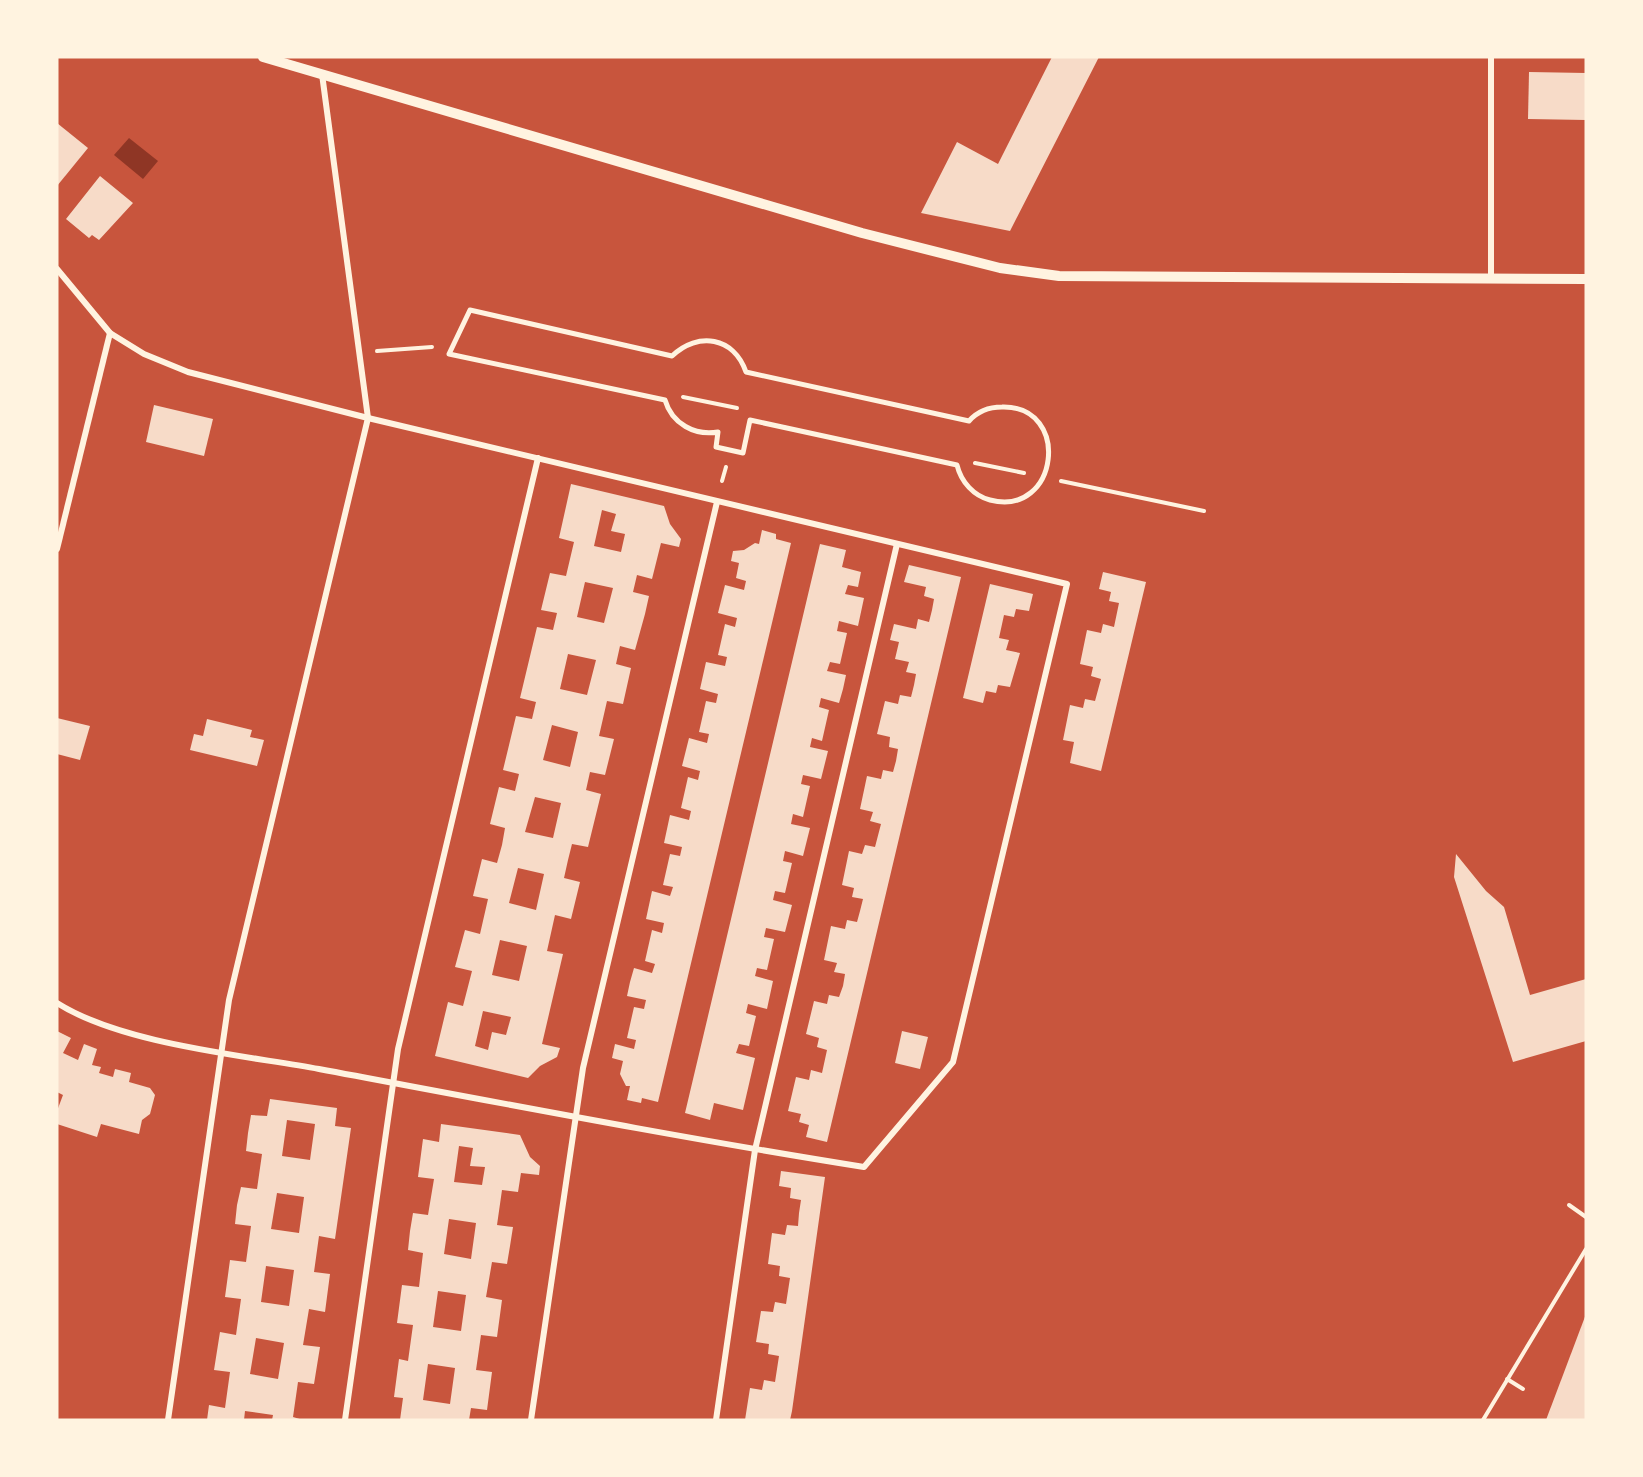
<svg xmlns="http://www.w3.org/2000/svg" width="1643" height="1477" font-family="'Varela Round',sans-serif">
  <style>
    .water { fill: #8f3625 }
    .building { fill: #f7dbc8; fill-rule: evenodd }
    .lines { fill: none; stroke-linecap: round; stroke-linejoin: round }
    .path { stroke: #fff3e0; stroke-width: 4 }
    .pedestrian { stroke: #fff3e0; stroke-width: 5 }
    .minor { stroke: #fff3e0; stroke-width: 6 }
    .tertiary { stroke: #fff3e0; stroke-width: 10 }
  </style>
  <rect width="100%" height="100%" fill="#c8553d"/>
  <polygon class="water" points="129,138 158,161 143,179 114,155"/>
  <g class="building">
    <polygon points="1052,57 1099,57 1010,231 921,213 957,142 998,164"/>
    <polygon points="1529,72 1586,73 1586,120 1528,119"/>
    <polygon points="57,123 88,148 57,186"/>
    <polygon points="100,176 133,203 99,240 92,235 89,238 66,219"/>
    <polygon points="154,405 213,419 204,456 146,442"/>
    <path d="M571,484L664,506L670,524L681,539L679,547L661,543L652,579L637,575L633,592L649,596L645,614L635,650L620,646L616,664L631,668L623,704L607,701L599,736L614,739L605,775L590,772L586,790L601,794L588,847L572,844L568,860L564,878L580,882L571,919L555,915L547,951L563,954L542,1044L560,1048L557,1057L540,1066L528,1078L435,1056L448,1002L463,1006L472,971L455,967L465,930L480,934L488,899L473,896L482,859L497,863L502,845L505,828L490,824L499,787L515,791L519,774L503,770L516,716L532,719L536,702L520,698L537,627L553,630L557,613L541,610L550,573L566,576L574,542L559,538ZM602,510L616,514L611,531L625,534L621,552L594,546ZM585,582L613,588L604,623L577,617ZM568,654L596,660L587,695L560,689ZM552,725L578,732L570,767L543,760ZM535,797L561,803L553,838L525,832ZM518,868L544,874L536,910L509,903ZM500,940L527,946L519,981L492,975ZM483,1011L511,1017L506,1035L492,1032L488,1050L475,1046Z"/>
    <polygon points="762,530 776,534 776,539 791,543 658,1102 642,1098 641,1103 627,1100 630,1086 626,1086 620,1074 623,1061 612,1058 615,1044 634,1049 636,1040 627,1038 634,1007 644,1009 646,1000 627,996 630,982 634,968 652,973 655,964 645,961 652,930 662,933 664,923 646,919 652,891 670,896 673,887 663,885 670,854 680,856 682,847 664,843 670,815 689,820 691,811 681,808 688,777 698,780 700,771 682,766 689,738 707,743 709,734 699,732 706,701 716,703 718,694 700,689 706,662 725,666 727,657 718,655 725,624 735,627 737,618 718,613 725,585 744,590 746,581 736,578 739,563 731,561 733,551 744,550 755,543 759,544"/>
    <polygon points="820,544 846,550 842,567 861,572 858,587 848,585 845,594 864,598 858,626 839,621 837,631 847,633 840,664 830,662 827,671 846,675 843,689 839,703 821,698 819,707 829,710 822,741 812,738 810,747 828,751 821,779 803,775 801,784 810,786 803,817 793,814 791,824 810,828 803,856 785,851 783,861 792,863 785,893 775,891 773,900 792,905 785,932 766,928 764,937 774,939 767,970 757,968 755,976 773,981 767,1009 748,1004 746,1013 756,1016 749,1046 739,1044 736,1053 755,1058 743,1110 714,1103 710,1120 685,1113"/>
    <polygon points="909,565 961,577 827,1142 806,1137 809,1125 799,1122 801,1114 788,1111 796,1077 809,1080 811,1070 822,1073 827,1050 817,1047 819,1038 806,1034 814,1001 827,1004 829,995 839,997 843,986 845,974 834,972 837,963 824,960 831,926 845,929 847,920 857,922 860,911 863,899 852,897 854,888 842,885 849,851 862,854 865,845 875,847 881,824 870,821 873,812 860,809 867,776 881,779 883,770 893,772 896,761 898,749 889,747 890,737 877,734 885,701 898,704 900,695 911,697 914,685 916,674 906,672 909,662 895,659 899,642 890,640 894,624 916,629 918,619 929,622 932,610 934,599 924,596 926,587 904,582"/>
    <polygon points="1103,572 1146,582 1101,771 1070,763 1074,742 1063,740 1070,705 1083,708 1085,699 1095,701 1101,679 1091,676 1093,667 1080,664 1087,630 1101,633 1103,624 1114,627 1119,603 1109,601 1111,592 1099,589"/>
    <polygon points="990,584 1033,594 1029,611 1016,609 1014,617 1004,615 999,638 1009,640 1006,650 1020,653 1010,687 998,685 996,693 986,691 983,703 963,698"/>
    <polygon points="57,718 90,726 80,760 57,754"/>
    <polygon points="207,719 252,730 250,737 264,740 257,766 190,750 194,734 203,736"/>
    <polygon points="1456,854 1486,891 1504,907 1530,995 1586,979 1586,1041 1513,1062 1454,877"/>
    <polygon points="57,1031 71,1038 63,1053 78,1060 84,1044 97,1049 92,1065 101,1067 99,1073 113,1077 115,1069 131,1073 129,1082 150,1088 155,1095 150,1114 142,1120 139,1134 101,1124 97,1137 57,1124 57,1111 63,1095 57,1092"/>
    <polygon points="902,1031 928,1037 920,1069 895,1063"/>
    <path d="M270,1099L337,1108L335,1126L351,1128L335,1239L319,1236L314,1272L330,1274L325,1312L309,1309L303,1345L320,1347L314,1384L298,1382L293,1417L303,1420H272L273,1415L245,1411L244,1420H207L209,1405L225,1408L230,1372L214,1370L220,1332L236,1335L241,1299L225,1297L230,1260L246,1262L251,1226L235,1224L237,1205L241,1187L257,1189L262,1154L246,1151L248,1133L251,1115L267,1116ZM287,1120L315,1124L310,1160L282,1156ZM277,1193L304,1197L299,1233L271,1229ZM266,1266L294,1270L289,1306L261,1302ZM256,1338L284,1343L278,1379L250,1374Z"/>
    <path d="M441,1124L520,1135L530,1157L540,1166L539,1175L521,1173L518,1192L502,1190L497,1225L513,1227L510,1246L507,1264L492,1262L486,1297L502,1300L497,1337L481,1335L476,1370L492,1372L487,1410L471,1408L469,1420H400L403,1398L394,1397L399,1359L408,1361L413,1325L397,1323L402,1285L419,1287L423,1253L408,1250L410,1231L413,1213L428,1215L434,1179L418,1177L423,1139L439,1142ZM459,1146L473,1148L470,1166L485,1167L482,1185L454,1182ZM449,1219L476,1223L471,1259L444,1254ZM438,1291L466,1295L461,1331L433,1327ZM428,1364L455,1368L450,1404L423,1400Z"/>
    <polygon points="781,1171 825,1177 792,1411 790,1420 745,1420 750,1388 762,1390 764,1380 775,1382 779,1356 768,1354 769,1344 756,1342 761,1311 773,1312 775,1302 786,1304 790,1278 779,1276 780,1266 768,1264 772,1233 785,1235 787,1225 798,1226 799,1213 801,1200 790,1198 791,1188 779,1186"/>
    <polygon points="1586,1314 1586,1420 1546,1420"/>
  </g>
  <g class="lines">
    <g class="path">
      <polyline points="377,351 432,347"/>
      <polyline points="683,397 737,408"/>
      <polyline points="975,463 1024,473"/>
      <polyline points="722,481 726,467"/>
      <polyline points="1061,481 1204,511"/>
      <polyline points="1569,1205 1586,1217"/>
      <polyline points="1507,1379 1523,1389"/>
      <polyline points="1483,1420 1586,1249"/>
    </g>
    <path class="pedestrian" d="M470,310L672,356C698,331 734,337 746,372L969,421C977,412 989,407 1002,407C1072,405 1059,518 990,500C974,496 961,482 957,465L750,420L743,453L716,447L718,432C695,436 672,424 665,400L449,354Z"/>
    <g class="minor">
      <path d="M57,269L110,333L144,354L188,372L368,418L1067,584L953,1062L864,1167C682,1138 501,1103 319,1069C242,1055 122,1044 57,1003"/>
      <polyline points="1491,278 1491,57"/>
      <polyline points="57,549 110,333"/>
      <polyline points="168,1420 229,1000 368,418 322,74"/>
      <polyline points="345,1420 398,1049 538,458"/>
      <polyline points="531,1420 583,1068 717,502"/>
      <polyline points="716,1420 755,1150 897,544"/>
    </g>
    <polyline class="tertiary" points="263,57 862,233 1000,268 1059,276 1586,279"/>
  </g>
  <rect width="1643" height="1477" fill="none" stroke="#fff3e0" stroke-width="117"/>
</svg>
